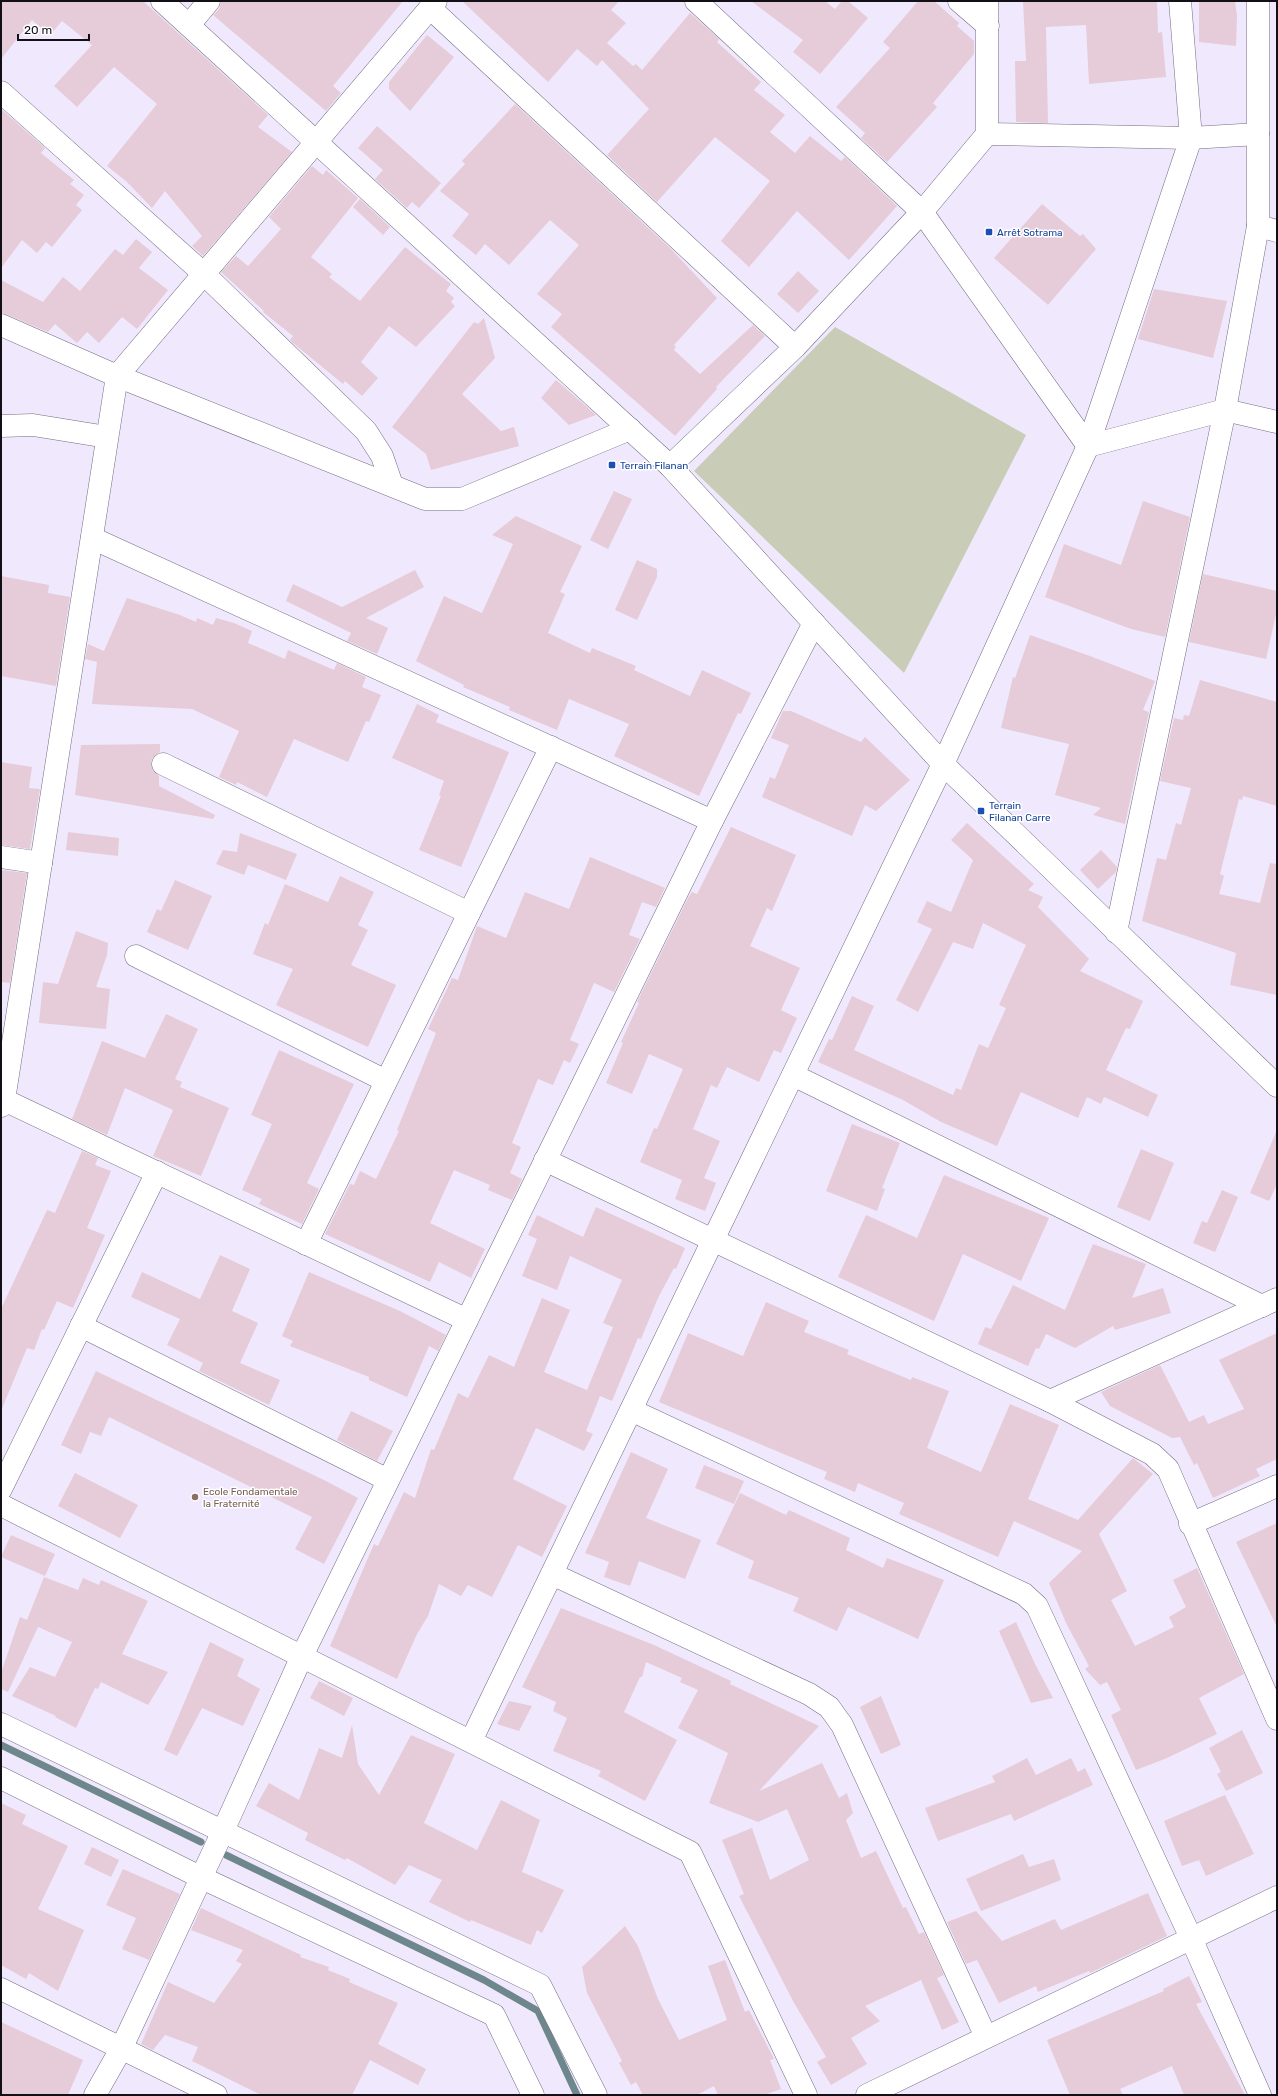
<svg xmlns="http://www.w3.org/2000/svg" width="1278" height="2096" font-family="Rubik,sans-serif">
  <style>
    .green { fill: #c9ccb7 }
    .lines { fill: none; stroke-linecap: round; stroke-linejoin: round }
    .stream { stroke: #6e878c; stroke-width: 7 }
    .building { fill: #e6cbd8 }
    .minor-casing { stroke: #746c81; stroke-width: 23 }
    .minor { stroke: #fff; stroke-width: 22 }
    .transit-dot { fill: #1a4fb4; stroke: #fff; stroke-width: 1.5 }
    .education-dot { fill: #8d6e63; stroke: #fff; stroke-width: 1.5 }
    .labels { text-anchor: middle; stroke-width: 3; stroke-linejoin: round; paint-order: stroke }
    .transit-label { font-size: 10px; fill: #164399; stroke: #fff; text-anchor: start }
    .education-label { font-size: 10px; fill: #785e54; stroke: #fff; text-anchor: start }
  </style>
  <rect width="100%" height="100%" fill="#f0e9fd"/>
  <polygon class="green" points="835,327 1026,435 904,673 694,471"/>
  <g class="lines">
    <g class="stream">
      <polyline points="1,1745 201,1842"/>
      <polyline points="226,1855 484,1980 538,2011 577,2095"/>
    </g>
  </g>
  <g class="building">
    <polygon points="1,1 143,1 268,115 258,127 292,152 203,256 192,246 202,236 165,191 152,208 127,182 107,166 157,104 114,67 77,107 54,86 92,45 62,21 50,35 32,20 1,59"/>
    <polygon points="221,1 403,1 333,86 341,93 326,111 213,15 219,9"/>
    <polygon points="462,1 619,1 611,10 626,23 607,43 633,66 636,64 642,70 690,13 719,39 717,42 761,82 754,90 785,115 770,132 795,153 810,136 841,161 845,157 897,206 849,260 797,211 749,267 721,241 770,181 715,137 657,202 607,155 649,109 602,60 597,66 577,49 548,82"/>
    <polygon points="751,1 825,1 835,9 842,1 848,1 868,18 820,74 793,52 803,40"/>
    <polygon points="918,1 934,1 959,23 957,26 974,41 974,54 933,103 937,107 887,162 861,138 865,133 836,107 890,48 883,42"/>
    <polygon points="1023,1 1157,1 1158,33 1162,32 1166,77 1089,84 1086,25 1046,27 1048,123 1016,122 1015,61 1026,61"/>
    <polygon points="1199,1 1235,1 1237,16 1236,46 1199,42"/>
    <polygon points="427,35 454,57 410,111 389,89 389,82"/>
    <polygon points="515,104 671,249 717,298 674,345 676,347 674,350 700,374 753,325 765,336 716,387 717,389 675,436 551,327 562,314 537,294 579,245 550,220 509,265 485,244 476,255 452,236 469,214 440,191 465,164 462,161"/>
    <polygon points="1,109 45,148 41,153 74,180 70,184 84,195 76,205 82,210 52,247 46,242 37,253 22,240 1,268"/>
    <polygon points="377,126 441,183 419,208 412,202 407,208 375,179 383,170 358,148"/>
    <polygon points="312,166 323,175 326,170 358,198 311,257 332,274 329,277 360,301 405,247 451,284 446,291 454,298 451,302 455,306 416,347 389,326 361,362 378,378 362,396 345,381 343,384 293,343 290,340 293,336 263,312 264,311 221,272 236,256 248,266 281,229 269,217"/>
    <polygon points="360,199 390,227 383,235 353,207"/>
    <polygon points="1042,204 1080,236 1083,234 1096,249 1048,305 994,258"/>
    <polygon points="136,239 152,252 139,268 168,290 137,329 122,317 99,343 87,332 77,343 55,324 48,332 1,312 1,280 43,302 63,277 80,291 115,249 123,255"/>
    <polygon points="798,271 819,291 798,313 777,294"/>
    <polygon points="1154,289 1227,301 1213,358 1138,339"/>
    <polygon points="484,318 495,358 462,394 501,431 514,427 519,446 431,470 426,454 392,427 474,322 478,324"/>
    <polygon points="556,380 596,415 569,425 541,398"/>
    <polygon points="614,491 632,499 608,549 590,540"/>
    <polygon points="1143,501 1190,517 1165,637 1131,629 1045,597 1064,544 1121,565"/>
    <polygon points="516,516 582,546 560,592 565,594 548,633 590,653 592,648 636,666 634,670 690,696 702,670 751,693 741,714 738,713 699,796 614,756 629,724 569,699 557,730 509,710 510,707 463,687 464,685 416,661 444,596 482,613 513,544 492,535"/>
    <polygon points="637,560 657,569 657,577 637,620 615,610"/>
    <polygon points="415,570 424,587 366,618 388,628 377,654 347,641 351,633 286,601 293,584 342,607"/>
    <polygon points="1203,574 1277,591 1277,610 1266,659 1189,642"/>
    <polygon points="1,576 49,585 48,593 70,597 56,686 1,676"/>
    <polygon points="127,598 180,615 196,622 197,618 213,625 216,618 234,623 252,631 248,643 285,659 288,650 334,670 337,663 366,677 362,687 381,695 369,722 366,721 348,762 294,739 267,797 237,782 236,785 219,777 239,731 192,709 92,704 97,662 85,659 88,644 104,651"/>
    <polygon points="1030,635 1090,656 1155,681 1143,710 1149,712 1125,824 1093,815 1101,808 1055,795 1069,744 1001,728 1013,677 1015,678"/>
    <polygon points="1200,680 1277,702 1277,806 1243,796 1242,800 1239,799 1220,874 1224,876 1219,894 1260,903 1270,863 1277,864 1277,995 1230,985 1236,953 1142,921 1157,858 1166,860 1176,823 1181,825 1191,788 1160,781 1174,718 1183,720 1184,715 1189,716"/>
    <polygon points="417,704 439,715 436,722 509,752 461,867 419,850 441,796 439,795 444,781 392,758"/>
    <polygon points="783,711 791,711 861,742 865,737 910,780 876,811 865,805 852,836 762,797 770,777 775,779 789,745 771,738"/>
    <polygon points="160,744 160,752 152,758 151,764 153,771 159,776 159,786 215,815 213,819 75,795 81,745"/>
    <polygon points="1,762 32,767 29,788 40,789 30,849 1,845"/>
    <polygon points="967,823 1034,884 1028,890 1043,897 1038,907 1089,959 1080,971 1143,1001 1130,1029 1126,1028 1106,1070 1158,1095 1148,1117 1104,1097 1101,1104 1087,1097 1078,1118 1021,1092 997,1146 941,1122 903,1100 818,1062 829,1039 832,1040 852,996 874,1006 854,1050 953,1095 956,1088 961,1090 979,1044 988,1048 1006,1008 999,1005 1026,945 983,923 973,949 953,942 918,1012 896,1000 932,929 917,922 927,901 951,912 973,860 951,840"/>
    <polygon points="731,827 796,855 772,911 767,908 750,946 800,968 781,1010 797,1018 781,1053 774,1050 759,1082 727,1067 717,1088 711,1085 693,1129 720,1141 704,1178 716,1183 705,1211 675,1199 682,1180 640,1162 654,1128 657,1129 683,1069 649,1054 632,1094 606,1083 623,1043 621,1042 639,1003 637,1002 688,898 692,892 697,894"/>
    <polygon points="68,832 119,838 118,856 66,850"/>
    <polygon points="240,833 297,854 286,880 248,865 244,875 216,864 223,850 237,852"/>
    <polygon points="1101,850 1117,867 1116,872 1098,889 1080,870"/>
    <polygon points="590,857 665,888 656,907 642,902 629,935 640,939 614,992 594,983 570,1040 579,1044 570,1063 564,1060 553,1085 538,1079 512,1143 521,1147 510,1173 522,1179 512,1200 488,1190 490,1185 454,1170 430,1223 485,1249 471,1278 439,1262 430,1282 325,1234 350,1184 354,1185 360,1171 376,1179 399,1131 397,1130 436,1033 428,1029 452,978 458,980 477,926 506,938 525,892 569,909"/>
    <polygon points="1,870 27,873 10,983 1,982"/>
    <polygon points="340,876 374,892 358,925 368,930 351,965 396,985 368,1047 276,1005 293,969 253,954 265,923 268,925 285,884 328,902"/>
    <polygon points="175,880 212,896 188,950 147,932 157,909 161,911"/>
    <polygon points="76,931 108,943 107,955 96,987 110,989 106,1029 39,1023 43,982 58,984"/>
    <polygon points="166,1014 198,1029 175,1079 182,1082 180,1087 229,1108 201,1176 153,1156 173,1110 125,1088 107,1135 72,1119 102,1041 145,1058"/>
    <polygon points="279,1050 354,1084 307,1183 319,1189 302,1224 259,1204 262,1199 242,1190 272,1124 251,1115"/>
    <polygon points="852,1124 900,1143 882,1188 885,1189 877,1211 826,1191"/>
    <polygon points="1277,1130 1277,1184 1269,1201 1250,1193"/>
    <polygon points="1141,1149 1174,1163 1150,1221 1117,1207"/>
    <polygon points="82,1151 98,1158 95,1165 111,1171 87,1228 105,1235 73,1308 57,1301 44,1330 42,1329 34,1350 27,1348 1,1411 1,1309 47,1210 55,1213"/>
    <polygon points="944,1175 1049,1218 1021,1281 963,1254 934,1321 838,1277 866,1215 917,1238"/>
    <polygon points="1222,1190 1238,1197 1215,1252 1193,1243 1202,1221 1207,1223"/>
    <polygon points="596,1207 685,1248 676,1269 674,1268 658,1298 641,1339 638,1338 612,1401 600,1396 586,1431 593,1434 584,1451 536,1428 513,1479 567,1506 542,1557 518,1545 492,1597 468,1585 461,1596 439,1584 428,1616 417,1634 397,1679 330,1646 374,1544 378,1546 404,1492 415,1498 431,1449 434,1450 458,1393 468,1398 489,1355 514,1367 542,1298 570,1310 544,1372 596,1394 587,1390 613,1327 603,1323 622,1280 570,1256 557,1290 522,1276 537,1239 528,1235 537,1215 583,1237"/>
    <polygon points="1093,1244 1146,1264 1132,1298 1163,1288 1171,1313 1115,1330 1113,1326 1075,1348 1046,1334 1039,1349 1036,1348 1028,1366 978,1344 985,1327 991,1329 1013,1285 1065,1310"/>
    <polygon points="220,1255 250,1269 232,1311 258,1323 240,1363 280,1380 269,1405 199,1371 203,1363 167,1345 180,1319 131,1297 142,1272 200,1299"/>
    <polygon points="309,1272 400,1311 446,1335 438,1351 429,1346 407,1397 369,1380 369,1377 290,1346 293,1341 282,1336"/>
    <polygon points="766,1302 809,1321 804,1332 849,1350 847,1354 911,1380 912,1377 949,1391 927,1448 981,1472 1010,1404 1059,1425 1028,1499 1078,1520 1133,1458 1153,1474 1099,1534 1127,1591 1111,1600 1135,1646 1174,1627 1169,1617 1186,1607 1173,1580 1197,1568 1244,1674 1199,1698 1217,1734 1167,1758 1136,1770 1111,1715 1121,1710 1107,1682 1100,1685 1085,1669 1089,1666 1066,1623 1049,1583 1082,1551 1014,1521 998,1557 899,1514 904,1503 858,1483 855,1492 824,1479 827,1472 659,1402 688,1333 743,1356"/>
    <polygon points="1277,1333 1277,1459 1256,1469 1260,1476 1213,1498 1197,1463 1194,1465 1180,1437 1172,1438 1110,1406 1101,1392 1160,1365 1189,1422 1204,1415 1208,1424 1244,1409 1219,1360"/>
    <polygon points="96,1371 326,1481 358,1498 324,1564 295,1549 312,1517 109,1417 101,1436 90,1432 81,1454 61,1445"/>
    <polygon points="351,1411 393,1431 377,1461 337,1440"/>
    <polygon points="631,1452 668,1469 646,1518 701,1540 685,1579 639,1561 630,1586 604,1577 609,1562 585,1553"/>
    <polygon points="704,1465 744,1481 734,1504 695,1488"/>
    <polygon points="75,1473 138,1505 120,1538 58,1506"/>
    <polygon points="740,1493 786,1515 789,1510 850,1538 846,1550 883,1568 887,1558 944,1580 918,1639 848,1607 837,1631 793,1611 799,1598 748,1578 754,1561 716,1544"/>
    <polygon points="1277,1523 1277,1627 1236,1542"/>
    <polygon points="11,1535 55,1554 45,1576 1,1557"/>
    <polygon points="44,1577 78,1590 83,1578 99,1585 101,1580 148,1601 122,1654 168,1672 148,1705 101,1682 98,1689 95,1688 76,1728 55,1717 56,1716 12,1696 30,1667 55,1677 72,1642 38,1627 8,1692 1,1689 1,1673 20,1617 27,1620"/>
    <polygon points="561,1608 654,1645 731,1681 730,1684 819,1726 759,1791 822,1763 839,1798 847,1793 853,1813 846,1820 861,1858 876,1851 903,1908 906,1907 919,1934 924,1932 944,1975 937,1978 959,2022 942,2030 921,1980 865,2006 880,2021 851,2038 867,2064 831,2085 817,2062 826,2057 793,2001 739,1896 744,1894 722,1840 752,1828 770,1880 809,1860 787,1809 758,1822 709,1803 728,1753 678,1728 698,1690 680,1682 682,1678 646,1662 642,1677 640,1677 624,1712 677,1740 645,1801 598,1776 601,1771 553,1751 567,1718 553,1711 556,1702 522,1687"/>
    <polygon points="1016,1622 1035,1664 1053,1698 1031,1703 999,1631"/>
    <polygon points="210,1642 244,1659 237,1676 260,1689 243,1726 202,1708 177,1756 164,1750"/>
    <polygon points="319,1681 353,1698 344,1716 310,1698"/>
    <polygon points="881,1696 901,1745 881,1754 860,1707"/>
    <polygon points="509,1701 532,1706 519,1731 497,1724"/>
    <polygon points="352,1725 358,1764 379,1795 411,1735 455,1754 424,1823 477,1850 501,1800 540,1820 522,1872 564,1890 542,1933 537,1930 531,1945 471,1920 470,1922 429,1902 442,1880 409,1865 395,1885 347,1858 345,1860 305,1840 308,1833 256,1806 269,1783 299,1800 319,1748 342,1758"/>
    <polygon points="1242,1730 1263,1773 1226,1791 1217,1774 1221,1772 1209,1748"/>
    <polygon points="1027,1758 1036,1775 1071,1758 1078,1772 1085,1768 1093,1785 1014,1821 1011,1814 938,1841 925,1808 995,1782 992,1776"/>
    <polygon points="1225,1795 1254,1854 1206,1876 1199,1860 1182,1866 1164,1821"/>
    <polygon points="1,1803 26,1815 22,1824 68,1846 38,1909 84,1930 58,1991 29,1973 26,1979 1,1965"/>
    <polygon points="92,1847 119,1860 111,1877 84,1864"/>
    <polygon points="1023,1854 1029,1867 1054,1859 1061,1880 981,1911 966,1879"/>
    <polygon points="123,1869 180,1894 149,1960 122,1949 136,1918 106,1905"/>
    <polygon points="1148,1893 1167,1936 1090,1973 1089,1971 1038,1992 1036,1986 999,2003 977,1960 966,1964 947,1922 976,1911 1002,1941 1055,1919 1061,1930"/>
    <polygon points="201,1908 301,1955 300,1957 329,1967 328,1970 350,1979 349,1982 398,2003 378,2044 426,2069 418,2085 370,2060 352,2095 261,2095 192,2061 198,2047 165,2035 153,2050 141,2044 168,1982 214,2003 242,1964 236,1961 243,1950 191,1930"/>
    <polygon points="625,1926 638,1946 658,1999 679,2040 727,2020 708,1966 725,1960 745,2012 749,2010 774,2059 770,2060 781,2089 764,2095 718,2095 714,2086 697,2095 643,2095 636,2082 631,2085 619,2063 622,2061 587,1993 582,1967"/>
    <polygon points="1189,1976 1202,2002 1196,2004 1245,2095 1184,2095 1172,2066 1120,2089 1123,2095 1070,2095 1047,2040 1164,1991 1163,1989"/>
    <polygon points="1,2022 83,2060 68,2095 1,2095"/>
  </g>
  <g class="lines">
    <defs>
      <g id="minor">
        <polyline points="162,1 670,466 943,764 1277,1086"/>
        <polyline points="696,1 922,212 1088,446"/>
        <polyline points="959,1 988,26"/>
        <polyline points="430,8 795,347"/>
        <polyline points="189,25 209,1"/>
        <polyline points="1,92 204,274 366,431 382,456 392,485"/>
        <polyline points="987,134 1191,138 1258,134"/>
        <polyline points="1258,226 1277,231"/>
        <polyline points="1,325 117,376 425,499 462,499 630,429"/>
        <polyline points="1,426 33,425 107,437"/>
        <polyline points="1088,446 1225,410 1277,422"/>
        <polyline points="670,466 795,347 922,212 987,134 987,1"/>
        <polyline points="92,538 712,821"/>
        <polyline points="163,764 469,913"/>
        <polyline points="1,857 41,863"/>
        <polyline points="1116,932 1225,410 1258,226 1258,1"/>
        <polyline points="136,956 386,1081"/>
        <polyline points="793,1075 1262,1306"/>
        <polyline points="4,1100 467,1320"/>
        <polyline points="1,1106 4,1100 117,376 436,1"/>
        <polyline points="545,1160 1050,1401 1152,1454 1168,1469 1277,1719"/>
        <polyline points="306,1244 551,747"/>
        <polyline points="81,1326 388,1480"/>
        <polyline points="1050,1401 1277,1299"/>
        <polyline points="631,1410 1024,1594 1037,1606 1191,1938 1260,2095"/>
        <polyline points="1,1489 157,1172"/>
        <polyline points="1,1505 690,1852 806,2095"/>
        <polyline points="1190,1524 1277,1486"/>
        <polyline points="552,1574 809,1694 829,1707 842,1725 986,2037"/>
        <polyline points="1,1724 540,1985 596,2095"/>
        <polyline points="471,1741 943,764 1088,446 1191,138 1180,1"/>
        <polyline points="1,1778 200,1877 494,2015 533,2095"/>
        <polyline points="1,1989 216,2095"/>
        <polyline points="95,2095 121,2049 223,1831 302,1656 712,821 814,623"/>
        <polyline points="867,2095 1277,1897"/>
      </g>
    </defs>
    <use href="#minor" class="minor-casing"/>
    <use href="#minor" class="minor"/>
  </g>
  <g class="transit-dot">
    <rect x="985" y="228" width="8" height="8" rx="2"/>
    <rect x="608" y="461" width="8" height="8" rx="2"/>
    <rect x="977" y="807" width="8" height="8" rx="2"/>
  </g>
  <circle class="education-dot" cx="195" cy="1497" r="4"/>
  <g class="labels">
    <g class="transit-label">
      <text x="997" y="236">Arrêt Sotrama</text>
      <text x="620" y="469">Terrain Filanan</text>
      <text x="989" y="809">Terrain<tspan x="989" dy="12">Filanan Carre</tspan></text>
    </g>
    <g class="education-label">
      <text x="203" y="1495">Ecole Fondamentale<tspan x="203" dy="12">la Fraternité</tspan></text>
    </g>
  </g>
  <rect width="1278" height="2096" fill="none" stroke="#120f17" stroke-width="4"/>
  <path d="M18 34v6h71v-6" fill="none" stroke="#120f17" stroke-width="2"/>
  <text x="24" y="34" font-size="12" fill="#120f17" stroke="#ffffff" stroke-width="3" paint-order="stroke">20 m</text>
</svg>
